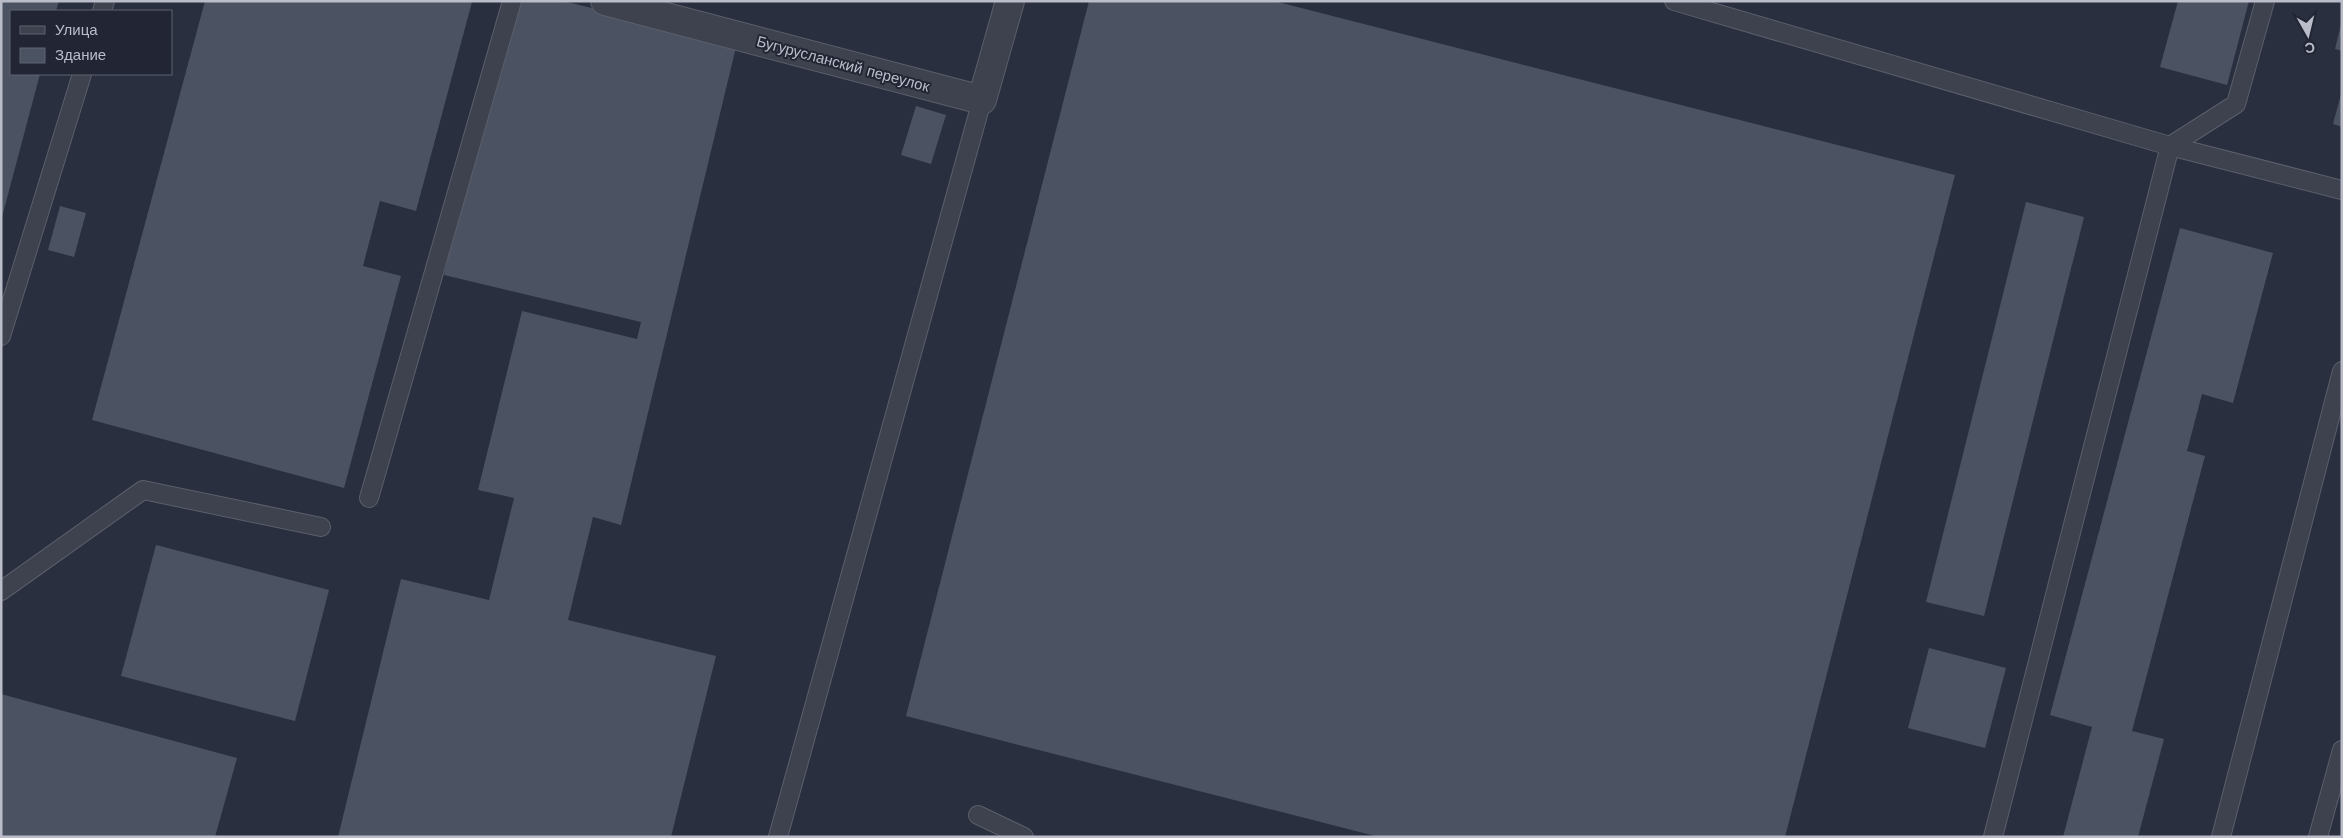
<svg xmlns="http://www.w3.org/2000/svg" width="2343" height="838" font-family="'Work Sans',sans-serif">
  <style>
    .building { fill: #4b5262 }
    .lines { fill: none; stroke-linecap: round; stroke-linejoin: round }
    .lane-casing { stroke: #5b5f6c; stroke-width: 20 }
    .street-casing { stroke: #5b5f6c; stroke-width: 30 }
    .lane { stroke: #3d424e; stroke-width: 18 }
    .street { stroke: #3d424e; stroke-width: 28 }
    .labels { text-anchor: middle; stroke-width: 4; stroke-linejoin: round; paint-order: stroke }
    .street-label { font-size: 15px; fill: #babdc9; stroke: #222634 }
  </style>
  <rect width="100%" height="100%" fill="#292f3e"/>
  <g class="building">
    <polygon points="1,1 59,1 56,11 11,11 11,74 40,74 2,217"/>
    <polygon points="205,1 472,2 416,211 380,201 363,266 401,276 344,488 92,420"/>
    <polygon points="510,1 563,1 737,43 621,525 593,517 568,620 716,656 671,837 338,837 401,579 489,600 514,498 478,490 522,311 637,339 641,322 444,275"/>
    <polygon points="1089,1 1274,1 1955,175 1785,837 1379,837 906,716"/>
    <polygon points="2178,1 2249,1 2227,85 2160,67"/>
    <polygon points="2341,24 2342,24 2342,51 2335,49"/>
    <polygon points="2341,94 2342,94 2342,127 2333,124"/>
    <polygon points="916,106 946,115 931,164 901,155"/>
    <polygon points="2026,202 2084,217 1984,616 1926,602"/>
    <polygon points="60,206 86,213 74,257 48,250"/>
    <polygon points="2180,228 2273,253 2233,403 2202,394 2187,451 2205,456 2132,731 2164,739 2138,837 2063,837 2092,727 2050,715"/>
    <polygon points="156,545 329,590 295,721 121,676"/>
    <polygon points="1929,648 2006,668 1985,748 1908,728"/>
    <polygon points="1,694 237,758 215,837 1,837"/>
  </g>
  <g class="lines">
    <defs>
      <g id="lane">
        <polyline points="1674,1 2170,146 2342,190"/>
        <polyline points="102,11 105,1"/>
        <polyline points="1,336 82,74"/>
        <polyline points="369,498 512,1"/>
        <polyline points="1,591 143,490 321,527"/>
        <polyline points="978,815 1024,837"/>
        <polyline points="778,837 982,100"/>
        <polyline points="1993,837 2170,146 2236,104 2265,1"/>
        <polyline points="2221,837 2342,371"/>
        <polyline points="2318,837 2342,750"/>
      </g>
      <polyline id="street" points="605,1 982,100 1010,1"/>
    </defs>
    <use href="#lane" class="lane-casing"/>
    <use href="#street" class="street-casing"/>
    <use href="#lane" class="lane"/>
    <use href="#street" class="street"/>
  </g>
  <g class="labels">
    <g class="street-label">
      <text transform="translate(843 64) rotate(15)" y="5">Бугурусланский переулок</text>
    </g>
  </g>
  <rect width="2343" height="838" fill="none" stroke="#babdc9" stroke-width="5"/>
  <rect x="10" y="10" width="162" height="65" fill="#222634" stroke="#5f6270"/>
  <rect x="20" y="26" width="25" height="8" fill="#3d424e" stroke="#5f6270"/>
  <text x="55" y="35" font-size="15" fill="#babdc9">Улица</text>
  <rect x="20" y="48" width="25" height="15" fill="#4b5262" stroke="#5f6270"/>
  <text x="55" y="60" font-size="15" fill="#babdc9">Здание</text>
  <g transform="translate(2308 35) rotate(172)" stroke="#222634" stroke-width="4" paint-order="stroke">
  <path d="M0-4L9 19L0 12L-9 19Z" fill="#babdc9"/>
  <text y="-8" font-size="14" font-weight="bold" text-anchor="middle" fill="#babdc9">С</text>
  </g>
</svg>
